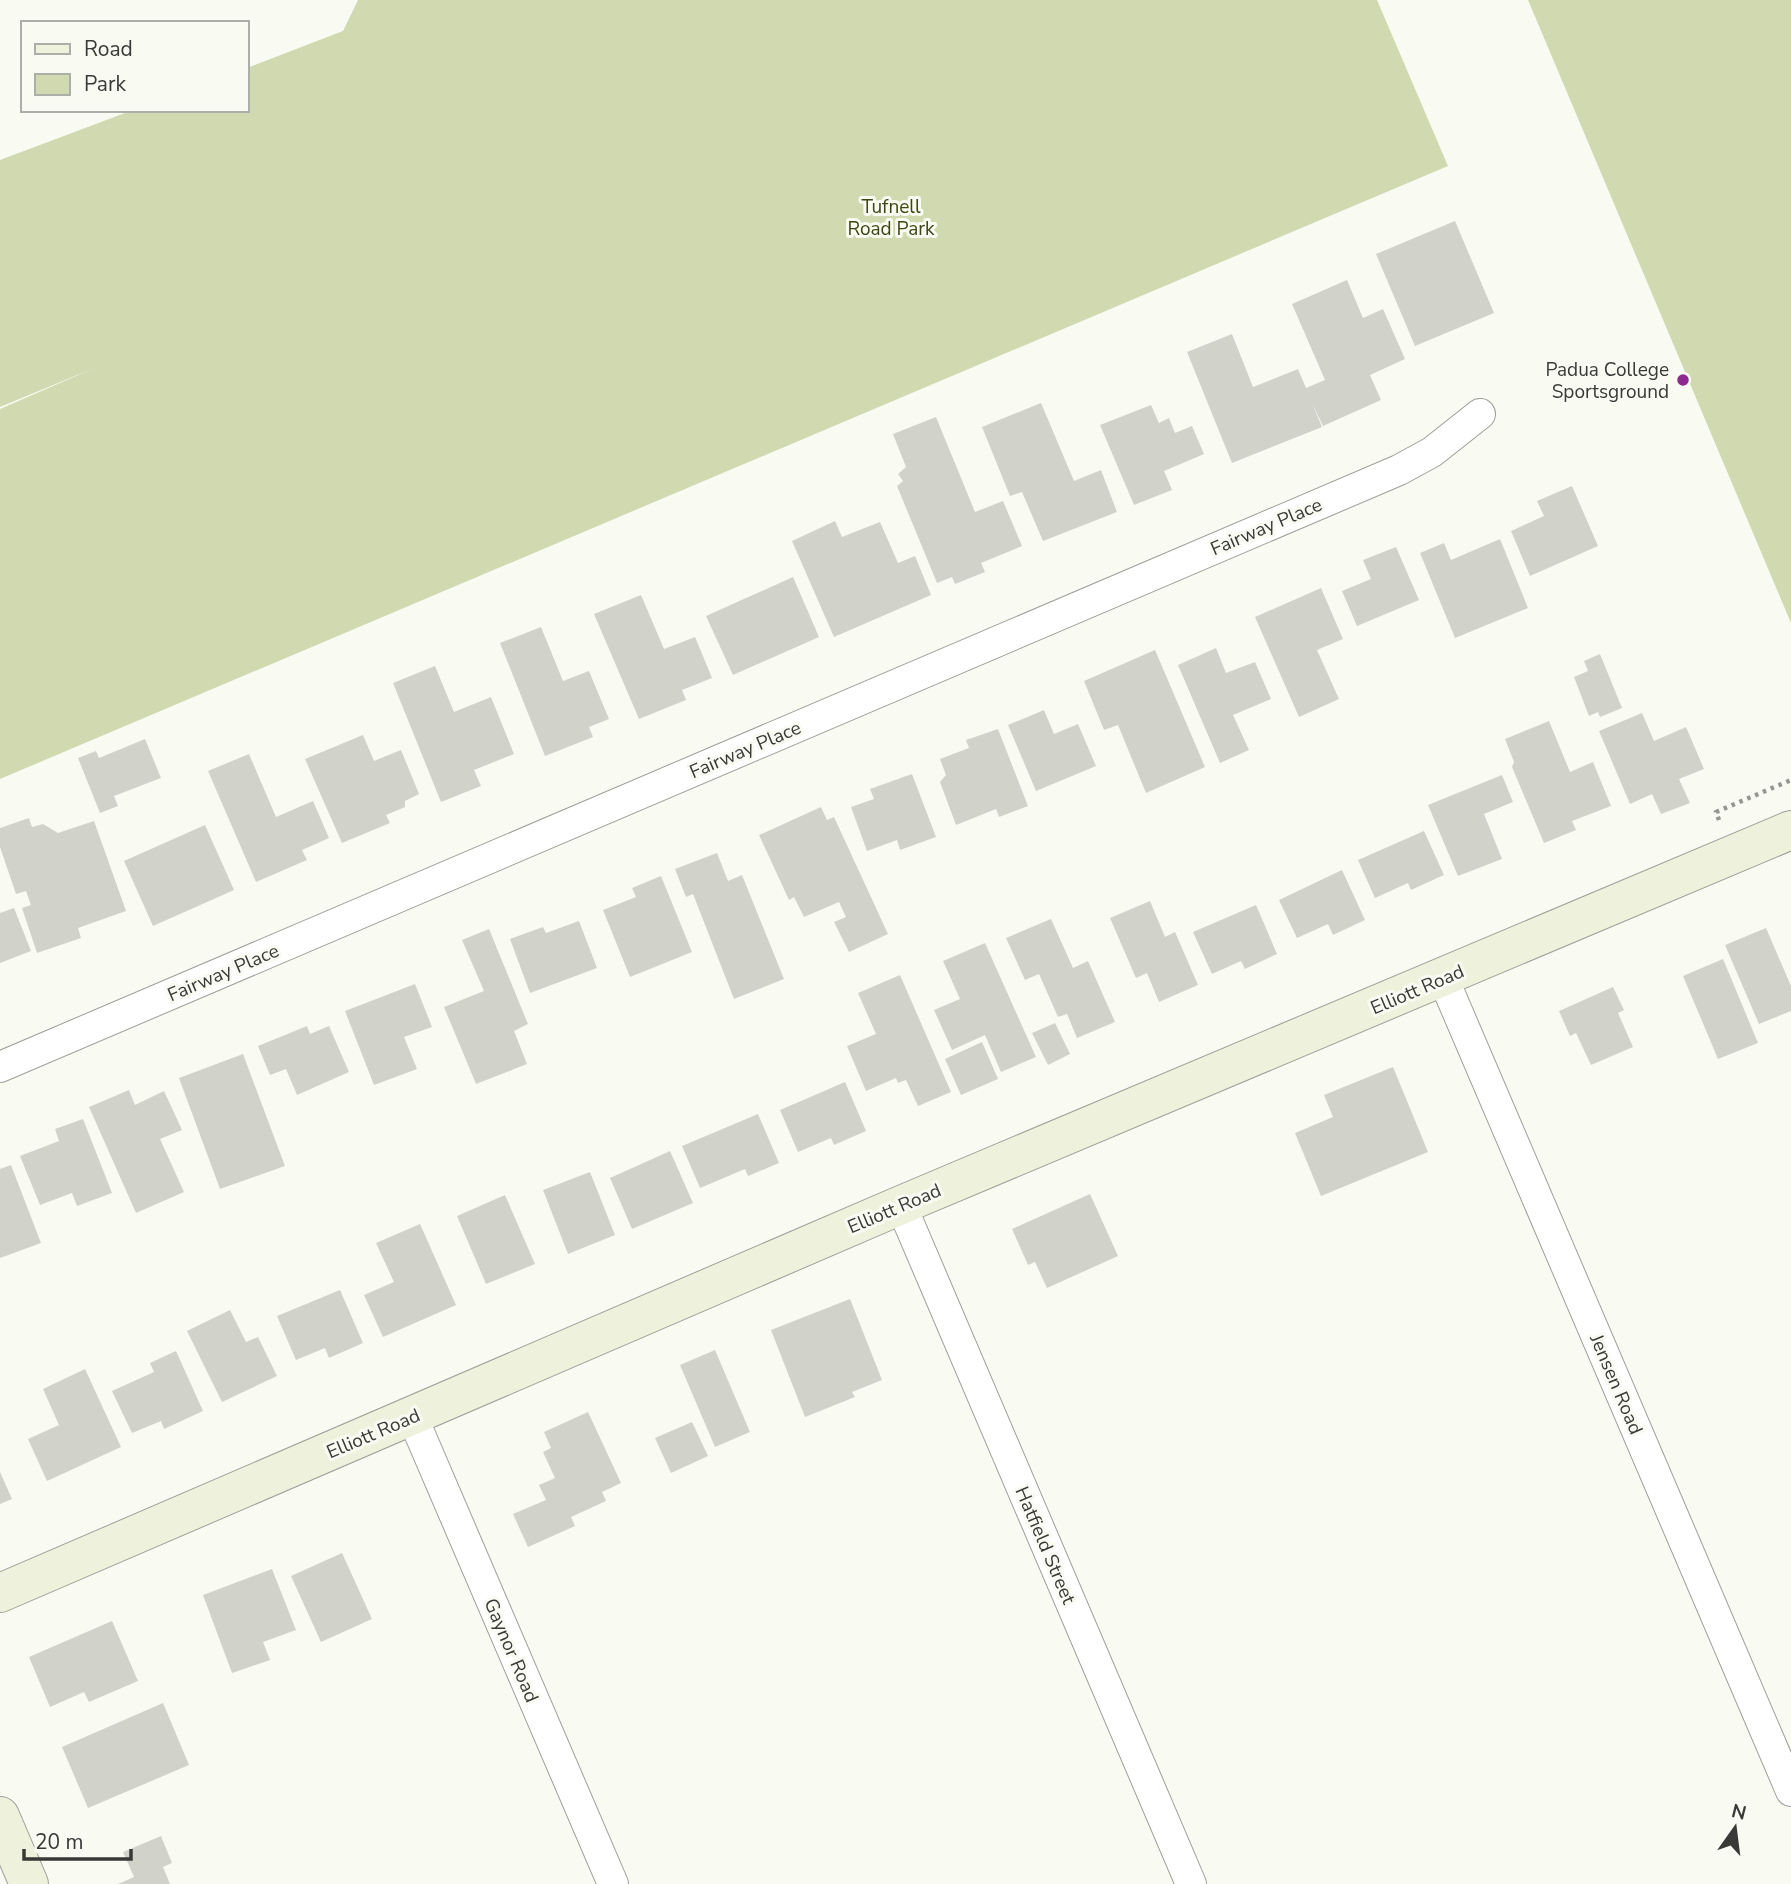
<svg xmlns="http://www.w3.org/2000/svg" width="1791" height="1884" font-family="'Nunito Sans',sans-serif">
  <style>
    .green { fill: #d0d9b0 }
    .building { fill: #d1d3cb }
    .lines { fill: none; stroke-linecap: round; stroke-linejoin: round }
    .street-casing { stroke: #9e9f98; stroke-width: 32 }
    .secondary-casing { stroke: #9e9f98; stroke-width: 40 }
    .path { stroke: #949690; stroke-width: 4.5; stroke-dasharray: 3.5 5; stroke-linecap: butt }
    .street { stroke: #fff; stroke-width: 30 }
    .secondary { stroke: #eef2dc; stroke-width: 38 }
    .poi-dot { fill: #8d298f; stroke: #f9fbf3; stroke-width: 2.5 }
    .labels { text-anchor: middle; stroke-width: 6; stroke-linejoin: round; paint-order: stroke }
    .park-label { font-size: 19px; fill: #3d4512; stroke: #f9fbf3 }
    .poi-label { font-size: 19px; fill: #393a37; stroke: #f9fbf3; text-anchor: end }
    .street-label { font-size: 19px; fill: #393a37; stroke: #f9fbf3 }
  </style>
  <rect width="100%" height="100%" fill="#f9fbf3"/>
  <g class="green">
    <polygon points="358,0 1377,0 1448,166 0,779 0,409 97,367 0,407 0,160 133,110 247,110 247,68 343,31"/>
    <polygon points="1528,0 1791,0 1791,623"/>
  </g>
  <g class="building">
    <polygon points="1455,221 1494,313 1415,346 1376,254"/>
    <polygon points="1347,280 1363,318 1383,309 1405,359 1370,375 1381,400 1323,426 1312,403 1322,427 1232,463 1187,352 1232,334 1253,387 1298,369 1306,388 1325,380 1292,304"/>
    <polygon points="1041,403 1074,481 1101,470 1117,512 1043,541 1022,492 1010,496 982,427"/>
    <polygon points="1151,405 1159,423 1169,418 1175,433 1192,426 1204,454 1164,471 1172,490 1134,505 1100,425"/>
    <polygon points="936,417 975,512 1003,501 1022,546 981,563 985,572 955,584 952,577 937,583 897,486 903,481 898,474 906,467 893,434"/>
    <polygon points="1572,486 1598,546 1530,576 1511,531 1544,516 1537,501"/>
    <polygon points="835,521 842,537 880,522 898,563 915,556 931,595 834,637 792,541"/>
    <polygon points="1500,539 1528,608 1455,638 1420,553 1444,543 1451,560"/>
    <polygon points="1396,547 1419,600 1357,626 1342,591 1371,579 1363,560"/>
    <polygon points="793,577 819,637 733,675 706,616"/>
    <polygon points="1321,588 1343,639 1317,650 1339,699 1299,717 1255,617"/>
    <polygon points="641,595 664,649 695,637 712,678 682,690 686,700 639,719 594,614"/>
    <polygon points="541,627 563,681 589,671 609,719 589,727 593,737 545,756 500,643"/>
    <polygon points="1216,648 1226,673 1255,662 1271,699 1233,715 1249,750 1220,763 1178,665"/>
    <polygon points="1155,650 1205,767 1146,793 1118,725 1104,730 1084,681"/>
    <polygon points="1600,654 1622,708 1600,717 1598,712 1589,716 1574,677 1588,671 1584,661"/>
    <polygon points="435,666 454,712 491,697 514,754 474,770 481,786 441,802 393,683"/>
    <polygon points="1044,710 1054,734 1078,724 1096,766 1036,791 1008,725"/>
    <polygon points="1642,713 1654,741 1686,727 1704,769 1679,779 1690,803 1661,814 1652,794 1630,804 1599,731"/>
    <polygon points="1549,721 1570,772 1593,762 1611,806 1572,821 1576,830 1544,843 1512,767 1514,762 1505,739"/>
    <polygon points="998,729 1028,806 999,817 996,809 956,825 940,782 946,775 940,759 969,748 966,740"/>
    <polygon points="363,735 374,761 401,750 419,794 405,801 405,807 386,815 390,823 342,843 305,759"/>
    <polygon points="145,739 161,778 114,796 118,806 100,813 78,758 96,751 99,758"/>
    <polygon points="249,754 276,817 313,801 329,838 302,850 307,860 256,882 208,771"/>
    <polygon points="912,774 936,837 900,850 897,840 867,851 851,807 874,799 870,789"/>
    <polygon points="1502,775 1513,802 1484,814 1502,859 1458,876 1428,805"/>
    <polygon points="821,807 827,820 834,817 888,934 849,952 834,922 846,917 839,902 804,917 794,897 789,900 759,835"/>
    <polygon points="29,818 32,827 43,824 58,833 94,821 126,911 78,928 81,938 37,953 22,908 31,905 26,891 16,894 0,847 0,828"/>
    <polygon points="205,825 234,890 153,926 124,861"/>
    <polygon points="1424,831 1444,875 1411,890 1408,883 1375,898 1358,860"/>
    <polygon points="717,853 728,881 742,875 784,979 734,999 693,894 686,897 675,869"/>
    <polygon points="1342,870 1365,920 1333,935 1328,924 1297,938 1279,900"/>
    <polygon points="661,876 692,952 630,977 603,910 636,897 632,888"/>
    <polygon points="1150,901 1165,937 1175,932 1198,985 1159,1002 1147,973 1136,978 1110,918"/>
    <polygon points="1256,905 1277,954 1245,969 1241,961 1212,974 1193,932"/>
    <polygon points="14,908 31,951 0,963 0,913"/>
    <polygon points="1051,919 1073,968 1088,961 1115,1022 1077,1038 1067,1014 1058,1017 1039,974 1025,980 1006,938"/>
    <polygon points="579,921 597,968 530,993 510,939 543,927 546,933"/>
    <polygon points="1766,928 1791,986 1791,1011 1759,1024 1725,945"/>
    <polygon points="489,929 528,1024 514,1031 527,1064 476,1084 444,1007 484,991 462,940"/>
    <polygon points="985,943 1036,1057 1001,1072 985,1035 952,1050 934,1010 960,999 943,961"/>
    <polygon points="1723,959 1758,1043 1718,1059 1683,976"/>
    <polygon points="900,975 951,1092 918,1106 906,1080 898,1083 896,1078 866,1091 847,1046 876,1034 858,993"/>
    <polygon points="415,984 432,1027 404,1037 417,1069 374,1085 345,1011"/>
    <polygon points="1613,987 1624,1010 1618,1013 1633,1047 1591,1065 1576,1033 1570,1036 1559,1011"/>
    <polygon points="1055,1023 1070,1054 1048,1065 1032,1033"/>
    <polygon points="307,1026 310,1034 329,1026 349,1072 297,1095 286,1069 270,1075 258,1046"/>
    <polygon points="982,1042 998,1079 961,1095 945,1059"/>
    <polygon points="243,1054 285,1166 220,1189 179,1078"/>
    <polygon points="1393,1067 1428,1152 1321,1196 1295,1133 1333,1117 1324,1095"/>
    <polygon points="845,1082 866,1131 834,1145 831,1138 798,1152 780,1110"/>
    <polygon points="129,1090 135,1105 164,1091 182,1130 160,1139 184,1192 136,1213 89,1107"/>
    <polygon points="758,1114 779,1163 748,1176 745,1169 700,1188 682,1146"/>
    <polygon points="83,1119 112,1193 77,1206 72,1193 40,1205 20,1156 59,1141 55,1129"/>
    <polygon points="670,1151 693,1203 632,1229 610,1178"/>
    <polygon points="11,1165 41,1243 0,1258 0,1169"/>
    <polygon points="590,1172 615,1235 568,1254 543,1190"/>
    <polygon points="1090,1194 1118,1256 1047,1288 1035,1262 1028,1265 1012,1229"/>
    <polygon points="505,1195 535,1264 486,1284 457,1216"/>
    <polygon points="420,1224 456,1305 383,1337 364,1295 394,1282 376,1243"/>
    <polygon points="340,1290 363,1343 329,1358 325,1348 296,1360 277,1316"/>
    <polygon points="850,1299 882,1380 852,1392 855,1397 805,1417 771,1330"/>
    <polygon points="230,1310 246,1342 258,1337 277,1376 222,1402 187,1331"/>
    <polygon points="715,1350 750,1432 715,1447 680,1365"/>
    <polygon points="176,1351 203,1411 164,1429 161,1421 132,1433 112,1391 154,1372 150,1363"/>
    <polygon points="85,1369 121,1447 47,1481 28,1439 59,1425 43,1389"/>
    <polygon points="588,1412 621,1483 602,1492 606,1501 571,1517 575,1526 528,1547 513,1514 546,1500 539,1485 555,1478 543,1452 551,1448 544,1432"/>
    <polygon points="692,1422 708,1456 671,1473 655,1438"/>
    <polygon points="0,1472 12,1499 0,1504"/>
    <polygon points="342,1553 372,1619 321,1642 291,1576"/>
    <polygon points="272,1569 296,1630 263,1642 270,1660 232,1673 203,1595"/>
    <polygon points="112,1621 138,1681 89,1702 84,1692 50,1707 29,1657"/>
    <polygon points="163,1703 189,1765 88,1808 62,1747"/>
    <polygon points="161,1836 172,1863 163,1867 170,1884 118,1884 134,1877 123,1852"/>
  </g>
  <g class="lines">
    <defs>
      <g id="street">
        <polyline points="1443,978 1791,1791"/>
        <polyline points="0,1067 1399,470 1432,452 1480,414"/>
        <polyline points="901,1205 1191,1884"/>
        <polyline points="412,1416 613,1884"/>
      </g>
      <g id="secondary">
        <polyline points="0,1593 901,1205 1791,830"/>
        <polyline points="0,1816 29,1884"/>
      </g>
    </defs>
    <use href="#street" class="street-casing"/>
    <use href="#secondary" class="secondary-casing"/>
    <polyline class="path" points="1719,820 1716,812 1791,780"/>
    <use href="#street" class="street"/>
    <use href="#secondary" class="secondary"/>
  </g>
  <circle class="poi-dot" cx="1683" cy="380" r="7"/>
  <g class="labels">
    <g class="park-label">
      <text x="891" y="213">Tufnell<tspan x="891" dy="22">Road Park</tspan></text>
    </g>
    <g class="poi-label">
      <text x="1669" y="376">Padua College<tspan x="1669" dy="22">Sportsground</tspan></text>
    </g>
    <g class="street-label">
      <text transform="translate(1266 526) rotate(-23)" y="7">Fairway Place</text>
      <text transform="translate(745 749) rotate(-23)" y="7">Fairway Place</text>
      <text transform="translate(223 972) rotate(-23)" y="7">Fairway Place</text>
      <text transform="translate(1417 989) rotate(-23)" y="7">Elliott Road</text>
      <text transform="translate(894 1208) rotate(-23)" y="7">Elliott Road</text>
      <text transform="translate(1617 1384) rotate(67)" y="7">Jensen Road</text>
      <text transform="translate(373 1433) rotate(-23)" y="7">Elliott Road</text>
      <text transform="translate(1046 1545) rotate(67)" y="7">Hatfield Street</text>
      <text transform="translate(512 1650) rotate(67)" y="7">Gaynor Road</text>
    </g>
  </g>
  <rect x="21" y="21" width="228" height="91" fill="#f9fbf3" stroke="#acaea8" stroke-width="2"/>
  <rect x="35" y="44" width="35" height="10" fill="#eef2dc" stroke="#acaea8" stroke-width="2"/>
  <text x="84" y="56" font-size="21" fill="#393a37">Road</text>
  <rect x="35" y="74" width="35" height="21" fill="#d0d9b0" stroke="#acaea8" stroke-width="2"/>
  <text x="84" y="91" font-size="21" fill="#393a37">Park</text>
  <g transform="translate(1735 1828) rotate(14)" stroke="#f9fbf3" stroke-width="5" paint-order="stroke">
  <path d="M0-5L12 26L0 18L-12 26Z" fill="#393a37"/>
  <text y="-10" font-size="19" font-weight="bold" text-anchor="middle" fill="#393a37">N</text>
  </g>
  <path d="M24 1849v10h107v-10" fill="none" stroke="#393a37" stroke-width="3.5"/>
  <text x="35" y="1849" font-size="21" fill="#393a37" stroke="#f9fbf3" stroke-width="5" paint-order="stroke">20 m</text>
</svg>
